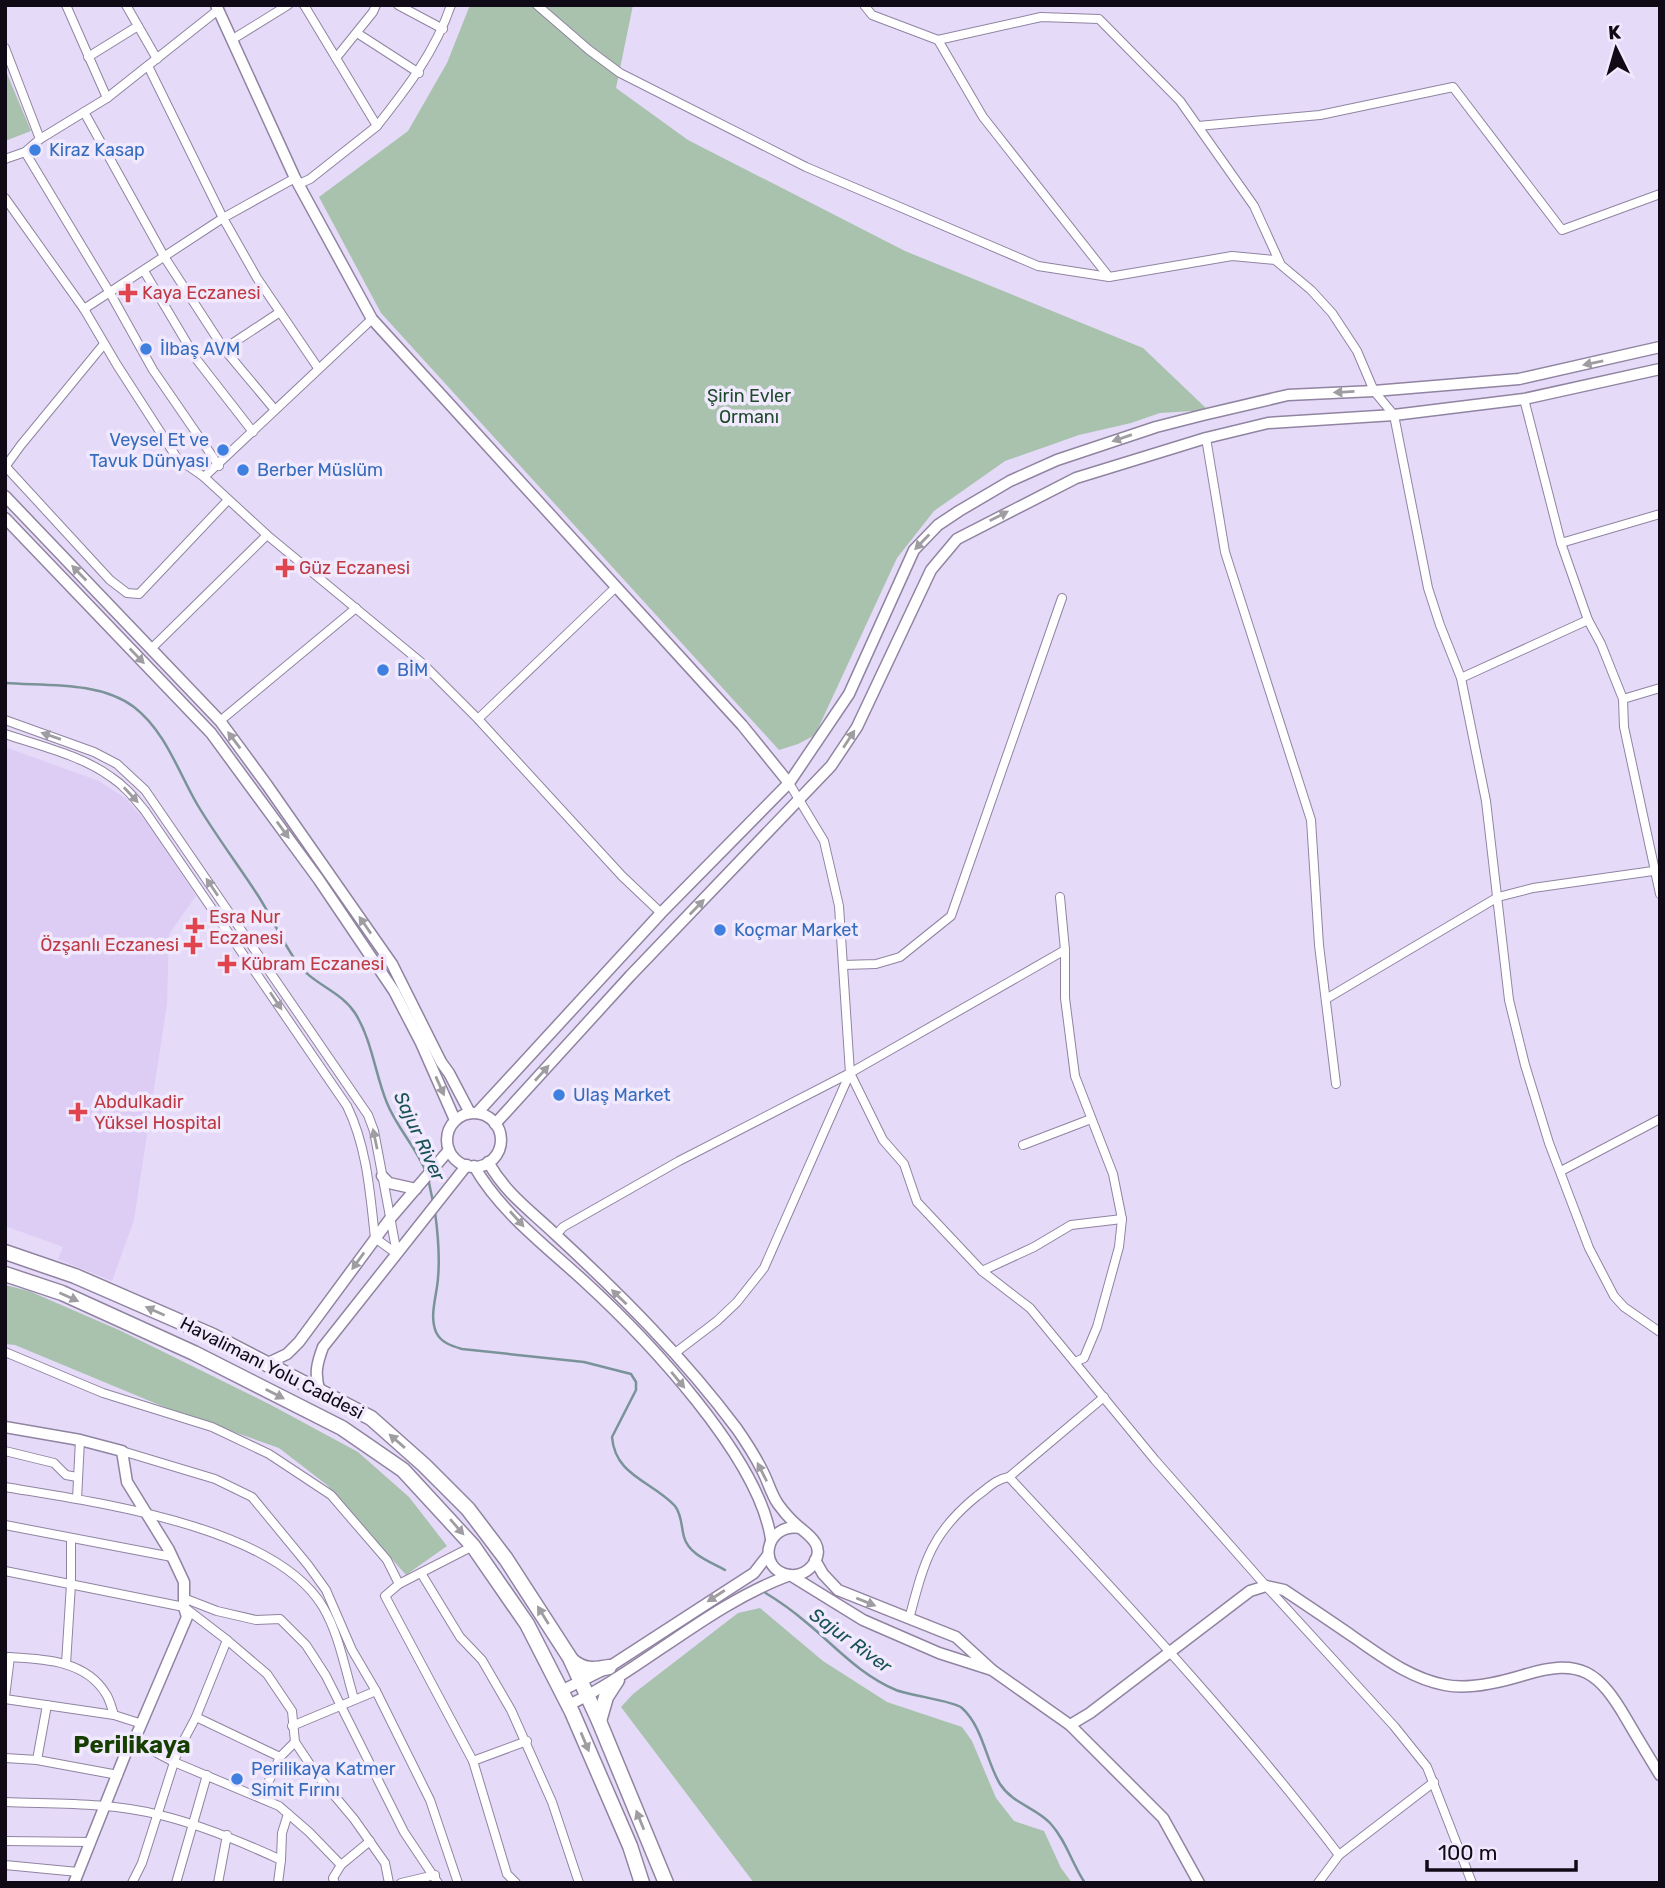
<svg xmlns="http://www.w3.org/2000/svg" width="1665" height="1888" font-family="Rubik,sans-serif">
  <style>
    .built { fill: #ddcdf4 }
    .green { fill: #a8c2ad }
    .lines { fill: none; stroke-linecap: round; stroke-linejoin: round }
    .stream { stroke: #799398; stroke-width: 2.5 }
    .street-casing { stroke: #9084a1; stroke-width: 10 }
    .secondary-casing { stroke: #9084a1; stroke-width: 13 }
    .highway-casing { stroke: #9084a1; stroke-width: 17 }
    .street { stroke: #fff; stroke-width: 8 }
    .secondary { stroke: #fff; stroke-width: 10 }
    .highway { stroke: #fff; stroke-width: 14 }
    .oneway { fill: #9f9da1 }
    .shop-dot { fill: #3f7fe0; stroke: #f1e9fd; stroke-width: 2.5 }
    .health-dot { fill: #e0444e; stroke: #f1e9fd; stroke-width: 2.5 }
    .labels { text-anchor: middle; stroke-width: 7; stroke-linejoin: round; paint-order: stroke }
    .shop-label { font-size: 18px; fill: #366cbe; stroke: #f1e9fd; text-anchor: start }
    .health-label { font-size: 18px; fill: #be3a42; stroke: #f1e9fd; text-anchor: start }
    .park-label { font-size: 18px; fill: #1e4a2b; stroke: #f1e9fd }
    .street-label { font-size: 18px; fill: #0f0a15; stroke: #f1e9fd }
    .water-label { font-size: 19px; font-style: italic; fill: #185154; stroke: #f1e9fd }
    .district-label { font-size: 24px; font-weight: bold; fill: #163e00; stroke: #f1e9fd }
  </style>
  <rect width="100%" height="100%" fill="#e6daf9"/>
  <polygon class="built" points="5,747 99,781 125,798 147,822 196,896 169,934 167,1004 134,1220 112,1281 58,1259 63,1247 5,1226"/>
  <g class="green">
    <polygon points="470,5 633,5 616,88 688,140 905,251 1143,348 1208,410 1160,413 1131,423 1079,435 1005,461 934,511 897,558 815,735 798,744 779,750 381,313 319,197 408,131 447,63"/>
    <polygon points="5,69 31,131 5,141"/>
    <polygon points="5,1285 29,1291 119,1330 271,1405 358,1452 409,1497 447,1546 406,1575 327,1485 279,1448 169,1409 15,1345 5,1344"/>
    <polygon points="760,1608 823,1661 887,1702 962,1727 972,1741 996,1798 1014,1821 1044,1831 1061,1868 1072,1883 754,1883 621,1707 633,1694 738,1613"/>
  </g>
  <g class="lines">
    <g class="stream">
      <path d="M5,683C46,686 99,681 134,707C165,731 178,771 197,804C216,836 239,866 259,897C272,918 282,941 296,961C311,984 340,990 355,1013C372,1040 375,1074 387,1103C397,1128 416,1147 426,1172"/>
      <polyline points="428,1178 433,1202"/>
      <path d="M435,1212C438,1234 440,1256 438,1278C437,1295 429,1315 436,1332C441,1343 452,1346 462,1349L584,1362L631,1374L636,1382V1390L612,1437C615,1476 652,1481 675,1506C682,1515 681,1526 684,1537C689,1555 711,1562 725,1570"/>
      <path d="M764,1592C779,1601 793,1611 807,1623C836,1647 860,1675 896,1690C912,1696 954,1701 962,1708C983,1727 986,1761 1000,1784C1013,1804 1035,1807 1050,1823C1066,1840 1072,1864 1085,1883"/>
    </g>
    <defs>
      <g id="street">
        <polyline points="66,5 107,98"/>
        <polyline points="126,5 157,59"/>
        <polyline points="398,5 443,29"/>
        <polyline points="537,5 589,50 620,73 806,167 1038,266 1109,277 1232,256 1275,260 1311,290 1332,313 1357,351 1374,391 1394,415 1428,588 1440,625 1461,678 1486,801 1509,1000 1525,1065 1549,1143 1589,1248 1614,1296 1624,1307 1660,1332"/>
        <polyline points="864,5 872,15 938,40 983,117 1109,277"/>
        <polyline points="357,33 419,73"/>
        <polyline points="233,39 288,5"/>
        <polyline points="938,40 1041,17 1099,19 1180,101 1254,206 1280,263"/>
        <polyline points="5,48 40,139 25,152 5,159"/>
        <polyline points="88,57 138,26"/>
        <polyline points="336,58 373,12 376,5"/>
        <polyline points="148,66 223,218 257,278 318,368"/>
        <polyline points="84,112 165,258 224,349 275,410"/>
        <path d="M377,126C407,88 435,52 451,5"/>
        <polyline points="1198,126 1320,115 1453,87 1562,230 1660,194"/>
        <polyline points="40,139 107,98 218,10"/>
        <polyline points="25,152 110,293 153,370 219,466"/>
        <polyline points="299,184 310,179 377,126 304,5"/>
        <polyline points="5,198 84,309 117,365 177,458 204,477 267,535 422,663 478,719 622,876 661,913"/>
        <polyline points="144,271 197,360 253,432"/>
        <polyline points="84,309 223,218 295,178"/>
        <polyline points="224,349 280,312"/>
        <polyline points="1524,399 1561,543 1588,620 1601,644 1623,699 1624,727 1660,894"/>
        <polyline points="1206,438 1225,552 1311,820 1319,945 1336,1084"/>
        <polyline points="5,467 21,445 104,344"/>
        <polyline points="6,467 110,580 127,593 139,594 228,500"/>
        <polyline points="204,477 372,319"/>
        <polyline points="1561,543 1660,514"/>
        <polyline points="152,648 267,535"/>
        <polyline points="1461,678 1588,620"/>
        <polyline points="1623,699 1660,688"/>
        <polyline points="478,719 616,587"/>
        <polyline points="5,720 94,752 117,764 145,790 368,1115 374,1131 397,1254"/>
        <polyline points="220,721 356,608"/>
        <path d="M5,734C40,746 81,755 111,777C125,786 135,799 145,811L347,1106C367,1147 370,1193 375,1238L397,1254"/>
        <polyline points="1060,897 1065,950 1065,998 1075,1076 1113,1174 1122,1219 1119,1247 1097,1327 1084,1358 1075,1362"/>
        <polyline points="843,965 876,964 900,957 951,916 1062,598"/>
        <polyline points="1326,999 1498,897 1533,888 1660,870"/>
        <polyline points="850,1073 883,1140 904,1164 917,1202 982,1271 1030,1308 1155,1460 1266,1586 1394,1726 1427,1767 1472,1883"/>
        <polyline points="1023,1145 1091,1119"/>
        <polyline points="1561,1171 1660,1119"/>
        <polyline points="556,1235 563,1227 679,1161 850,1073 1065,950"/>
        <polyline points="982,1271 1034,1247 1071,1225 1122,1219"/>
        <polyline points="5,1352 103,1393 212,1427 269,1454 331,1495 387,1560 399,1584 473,1546"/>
        <polyline points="675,1353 717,1321 737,1302 764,1268 850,1073 839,906 824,841 789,783"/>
        <polyline points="5,1451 54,1463 66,1475 77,1477"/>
        <polyline points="122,1451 215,1479 252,1497 308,1565 326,1590 352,1650 376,1691 430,1800 458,1883"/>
        <polyline points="1009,1477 1104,1397"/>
        <path d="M5,1487C93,1502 274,1525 323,1607C339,1634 345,1669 354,1699"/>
        <polyline points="77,1499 80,1440"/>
        <polyline points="5,1525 172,1557"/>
        <polyline points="5,1571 184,1607 227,1640 267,1674 292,1711 295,1742 317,1775 354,1819 385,1863 389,1883"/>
        <polyline points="421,1573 460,1637 482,1660 511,1710 552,1802 579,1883"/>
        <polyline points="399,1584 385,1596 473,1761 507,1874 516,1883"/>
        <polyline points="186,1599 217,1611 256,1620 280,1619 306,1645 326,1676 404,1832 438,1883"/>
        <path d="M909,1619C924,1563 930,1534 977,1496C988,1488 996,1479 1009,1477C1123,1600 1238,1722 1339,1855"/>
        <path d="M5,1657C41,1659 85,1659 106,1694C110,1700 112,1709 114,1715L142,1724"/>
        <polyline points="66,1664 71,1584 71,1539"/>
        <polyline points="5,1697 10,1657"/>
        <polyline points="5,1699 114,1715"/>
        <polyline points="196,1717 280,1757"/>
        <polyline points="292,1726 376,1691"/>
        <polyline points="134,1741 174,1762 279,1806 309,1832 341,1865 370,1841"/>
        <polyline points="5,1758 37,1760 118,1775"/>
        <polyline points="37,1760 47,1705"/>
        <polyline points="473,1761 527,1741"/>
        <polyline points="261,1798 280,1757 295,1742"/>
        <path d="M5,1802C56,1804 110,1802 160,1815C202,1825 242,1842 281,1860L278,1883"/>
        <polyline points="5,1841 91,1842"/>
        <polyline points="281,1860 282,1833 288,1814"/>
        <polyline points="5,1865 78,1872"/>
        <polyline points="132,1883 142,1863 177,1753 196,1717 227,1640"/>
        <polyline points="176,1883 207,1775"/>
        <polyline points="218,1883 227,1835"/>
        <polyline points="335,1883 333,1878 341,1865"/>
        <polyline points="401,1883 435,1875"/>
        <polyline points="1318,1883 1339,1855 1434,1782"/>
      </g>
      <g id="secondary">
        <polyline points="216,5 295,178 372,319 742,725 789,783"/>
        <polyline points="5,496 220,721 267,785 392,964 441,1062 449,1073 470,1113"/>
        <polyline points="5,518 211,733 319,880 394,991 421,1043 455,1120"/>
        <polyline points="477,1113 661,913 789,783 849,694 914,550 938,525 959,511 1010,481 1057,460 1156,427 1203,415 1288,395 1374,391 1519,379 1660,347"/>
        <circle cx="474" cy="1140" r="27"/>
        <polyline points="495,1124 630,976 831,766 857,727 931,570 957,539 1076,478 1206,438 1268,423 1394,415 1524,399 1660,369"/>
        <path d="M488,1162C507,1195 530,1210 556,1235C621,1295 684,1358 737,1429C746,1442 755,1456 762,1470C768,1481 771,1494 778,1504C783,1511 792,1521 799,1527C812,1537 826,1548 812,1566C806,1573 797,1576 789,1575C757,1570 764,1523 800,1528"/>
        <path d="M474,1166C501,1213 546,1246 585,1282C646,1338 759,1457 771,1539"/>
        <polyline points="382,1176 389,1183 416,1189"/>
        <polyline points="266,1364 287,1354 299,1342 389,1220 449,1150"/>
        <path d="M320,1392C314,1374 317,1363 323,1347L467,1165"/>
        <polyline points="5,1427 80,1440 122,1451 127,1482 169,1550 184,1582 184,1607 187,1617 134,1741 127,1750 74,1883"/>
        <polyline points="992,1670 1070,1725 1163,1818 1199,1883"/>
        <polyline points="561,1691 609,1667 754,1573 768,1555"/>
        <path d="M569,1705C646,1667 709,1605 790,1575L863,1620L939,1653L992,1670L956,1637L838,1590L823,1574L815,1560"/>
        <path d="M1070,1725L1090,1713L1250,1591L1266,1586L1284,1590C1308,1606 1332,1622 1355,1638C1384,1658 1410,1678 1445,1685C1469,1690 1501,1682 1524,1675C1581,1657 1599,1672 1627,1720C1638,1739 1649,1757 1660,1775"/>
      </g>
      <g id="highway">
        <polyline points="5,1252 75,1276 213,1336 371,1418 424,1465 468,1509 506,1559 570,1658 599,1721 666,1883"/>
        <polyline points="5,1274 62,1293 194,1353 342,1428 403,1470 473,1546 527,1624 572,1712 630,1846 642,1883"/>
        <path d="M571,1660C584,1671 593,1670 609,1667"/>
        <polyline points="599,1721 606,1697 617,1680"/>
      </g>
    </defs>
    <use href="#street" class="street-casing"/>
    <use href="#secondary" class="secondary-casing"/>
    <use href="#highway" class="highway-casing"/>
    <use href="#street" class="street"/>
    <use href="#secondary" class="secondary"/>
    <use href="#highway" class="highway"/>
  </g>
  <defs><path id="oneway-solid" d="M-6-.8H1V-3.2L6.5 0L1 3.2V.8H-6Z" transform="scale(1.75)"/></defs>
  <g class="oneway">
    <use href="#oneway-solid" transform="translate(1593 363) rotate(168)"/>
    <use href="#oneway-solid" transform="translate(1344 392) rotate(177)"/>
    <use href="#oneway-solid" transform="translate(1122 438) rotate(161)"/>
    <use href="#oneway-solid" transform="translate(999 516) rotate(-27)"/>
    <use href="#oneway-solid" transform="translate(922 542) rotate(134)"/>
    <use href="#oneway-solid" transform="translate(79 573) rotate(-134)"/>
    <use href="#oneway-solid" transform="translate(137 656) rotate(46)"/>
    <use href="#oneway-solid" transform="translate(51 736) rotate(-161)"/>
    <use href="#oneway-solid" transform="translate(849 739) rotate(-57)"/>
    <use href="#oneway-solid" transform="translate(234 740) rotate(-127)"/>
    <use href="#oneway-solid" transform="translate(131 795) rotate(47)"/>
    <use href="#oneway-solid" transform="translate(283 830) rotate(54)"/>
    <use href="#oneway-solid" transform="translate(212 887) rotate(-124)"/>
    <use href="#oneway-solid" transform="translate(697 907) rotate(-46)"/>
    <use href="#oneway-solid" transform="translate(365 925) rotate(-125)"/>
    <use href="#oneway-solid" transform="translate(276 1001) rotate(56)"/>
    <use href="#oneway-solid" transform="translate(542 1073) rotate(-48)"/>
    <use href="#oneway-solid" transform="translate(440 1086) rotate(66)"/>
    <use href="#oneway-solid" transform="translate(375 1139) rotate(-102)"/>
    <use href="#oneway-solid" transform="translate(517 1219) rotate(48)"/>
    <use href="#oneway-solid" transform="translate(358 1261) rotate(126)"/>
    <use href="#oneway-solid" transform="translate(69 1297) rotate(24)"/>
    <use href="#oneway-solid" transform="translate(619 1297) rotate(-136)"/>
    <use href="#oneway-solid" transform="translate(155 1311) rotate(-156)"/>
    <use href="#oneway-solid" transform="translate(678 1380) rotate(50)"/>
    <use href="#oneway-solid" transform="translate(275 1394) rotate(27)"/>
    <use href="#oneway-solid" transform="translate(397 1441) rotate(-139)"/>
    <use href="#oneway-solid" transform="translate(762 1472) rotate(-117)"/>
    <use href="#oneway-solid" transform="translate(457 1527) rotate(49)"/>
    <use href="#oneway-solid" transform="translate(716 1596) rotate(147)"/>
    <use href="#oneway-solid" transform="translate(866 1602) rotate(22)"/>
    <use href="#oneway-solid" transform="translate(543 1615) rotate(-122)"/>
    <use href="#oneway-solid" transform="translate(585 1742) rotate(67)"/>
    <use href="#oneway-solid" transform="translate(640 1820) rotate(-112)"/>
  </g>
  <g class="shop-dot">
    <circle cx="35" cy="150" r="7"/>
    <circle cx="146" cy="349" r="7"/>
    <circle cx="223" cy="450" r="7"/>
    <circle cx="243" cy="470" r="7"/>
    <circle cx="383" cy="670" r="7"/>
    <circle cx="720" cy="930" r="7"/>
    <circle cx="559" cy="1095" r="7"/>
    <circle cx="237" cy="1779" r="7"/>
  </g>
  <g class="health-dot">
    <path d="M124.5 282.5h7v7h7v7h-7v7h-7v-7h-7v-7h7z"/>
    <path d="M281.5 557.5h7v7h7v7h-7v7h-7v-7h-7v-7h7z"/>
    <path d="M191.5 916.5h7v7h7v7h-7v7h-7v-7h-7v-7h7z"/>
    <path d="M189.5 934.5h7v7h7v7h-7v7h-7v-7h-7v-7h7z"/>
    <path d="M223.5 953.5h7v7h7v7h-7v7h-7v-7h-7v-7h7z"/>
    <path d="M74.5 1101.5h7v7h7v7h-7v7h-7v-7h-7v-7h7z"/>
  </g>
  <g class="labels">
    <g class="shop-label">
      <text x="49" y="156">Kiraz Kasap</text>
      <text x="160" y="355">İlbaş AVM</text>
      <text x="209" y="446" text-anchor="end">Veysel Et ve<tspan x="209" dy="21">Tavuk Dünyası</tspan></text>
      <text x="257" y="476">Berber Müslüm</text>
      <text x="397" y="676">BİM</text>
      <text x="734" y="936">Koçmar Market</text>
      <text x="573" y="1101">Ulaş Market</text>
      <text x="251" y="1775">Perilikaya Katmer<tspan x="251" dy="21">Simit Fırını</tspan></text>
    </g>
    <g class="health-label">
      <text x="142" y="299">Kaya Eczanesi</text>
      <text x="299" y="574">Güz Eczanesi</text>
      <text x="209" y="923">Esra Nur<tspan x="209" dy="21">Eczanesi</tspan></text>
      <text x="179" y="951" text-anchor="end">Özşanlı Eczanesi</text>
      <text x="241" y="970">Kübram Eczanesi</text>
      <text x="94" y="1108">Abdulkadir<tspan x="94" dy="21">Yüksel Hospital</tspan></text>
    </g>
    <g class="park-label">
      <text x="749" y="402">Şirin Evler<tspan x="749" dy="21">Ormanı</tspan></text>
    </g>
    <g class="street-label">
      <text transform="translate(272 1368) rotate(27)" y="6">Havalimanı Yolu Caddesi</text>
    </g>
    <g class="water-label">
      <text transform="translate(420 1136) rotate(65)" y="7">Sajur River</text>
      <text transform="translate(851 1640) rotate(36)" y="7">Sajur River</text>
    </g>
    <g class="district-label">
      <text x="132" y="1753">Perilikaya</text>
    </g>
  </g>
  <rect width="1665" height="1888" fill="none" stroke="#0f0a15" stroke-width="14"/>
  <g transform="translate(1616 49) rotate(355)" stroke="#f1e9fd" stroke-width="5" paint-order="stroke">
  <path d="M0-5L12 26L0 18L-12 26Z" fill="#0f0a15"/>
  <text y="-10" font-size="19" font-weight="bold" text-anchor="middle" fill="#0f0a15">K</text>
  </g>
  <path d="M1427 1860v10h149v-10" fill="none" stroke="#0f0a15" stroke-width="3.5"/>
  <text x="1438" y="1860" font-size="21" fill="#0f0a15" stroke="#f1e9fd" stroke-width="5" paint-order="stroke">100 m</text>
</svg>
